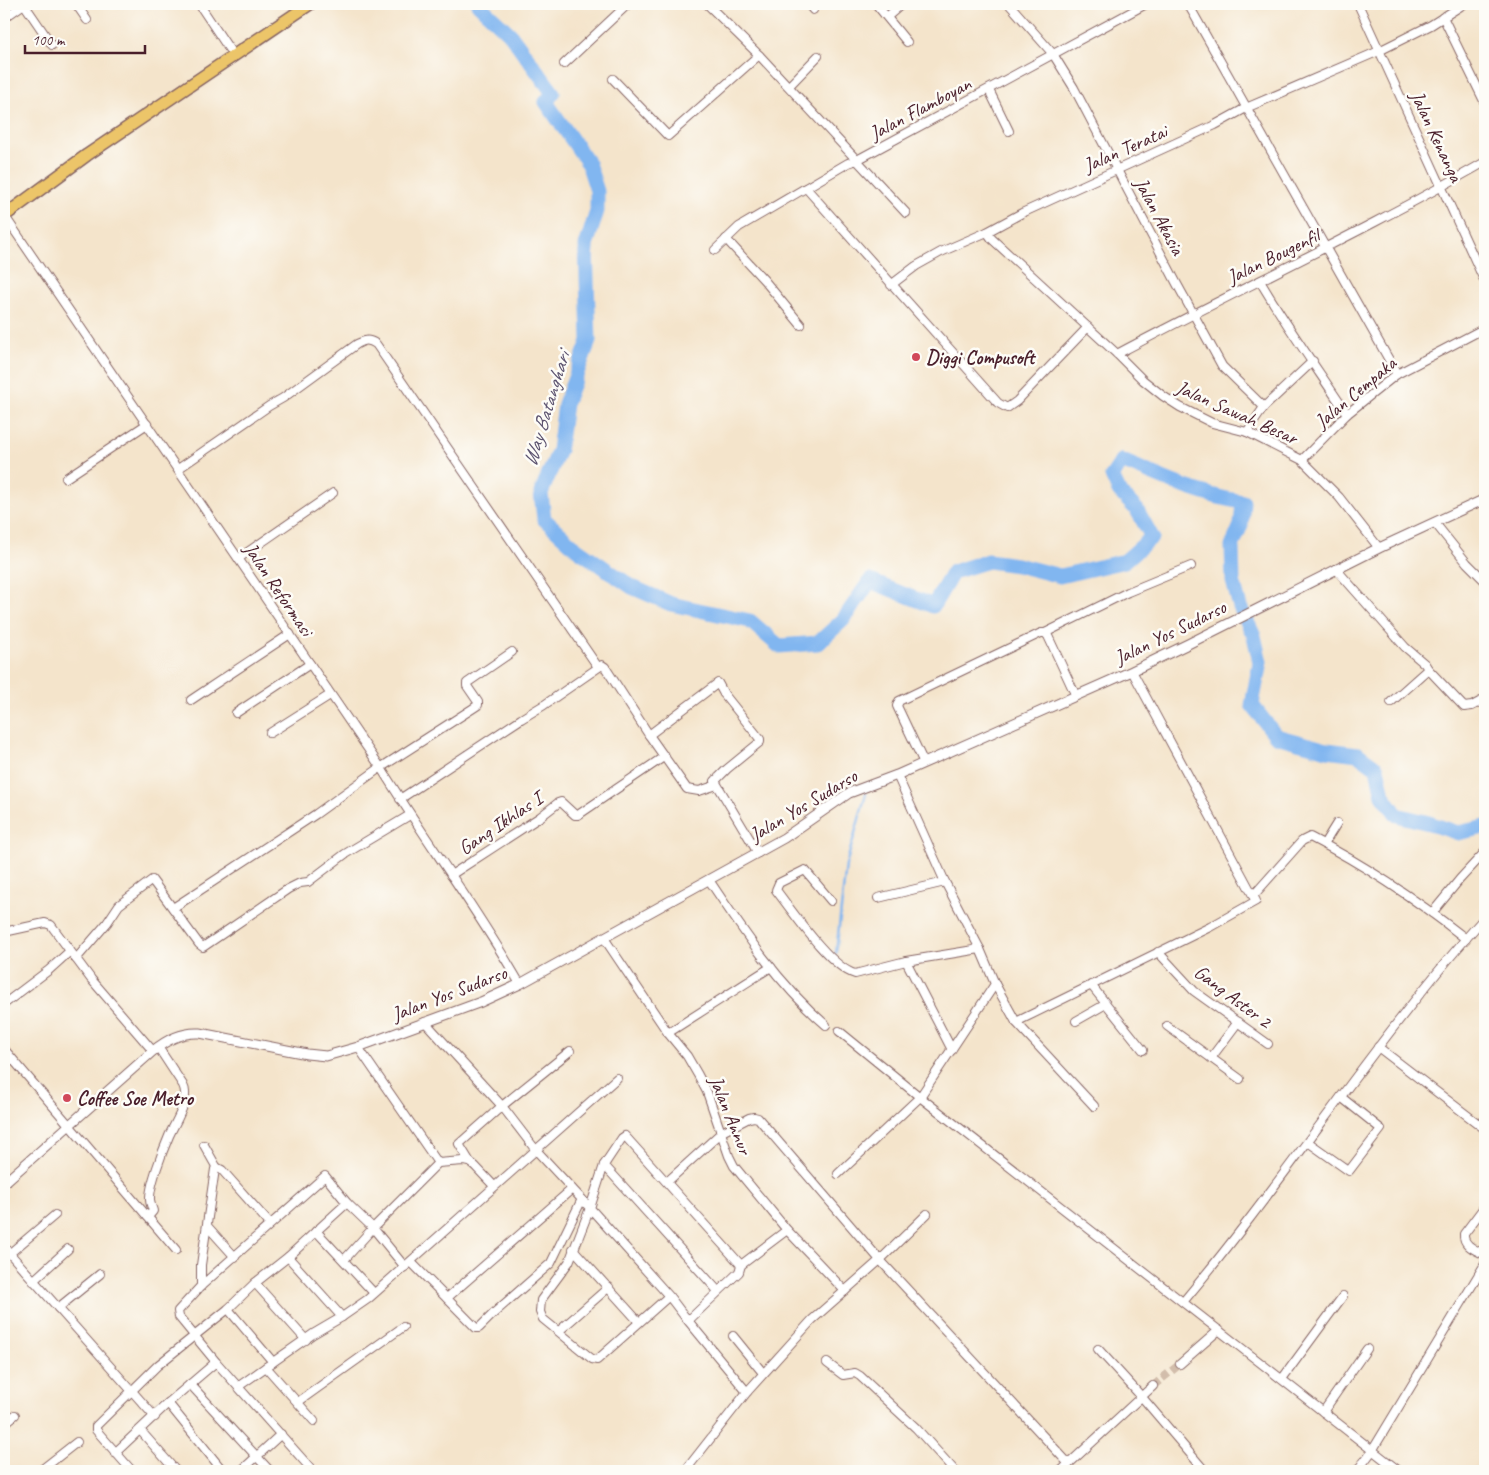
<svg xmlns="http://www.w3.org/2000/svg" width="1489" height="1475" font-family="Caveat,sans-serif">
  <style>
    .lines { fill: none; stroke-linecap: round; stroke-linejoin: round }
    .stream { stroke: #81b6f0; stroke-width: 2.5 }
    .river { stroke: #81b6f0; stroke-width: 15 }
    .minor-tunnel { stroke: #d2bdab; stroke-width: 8; stroke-dasharray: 8 4; stroke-linecap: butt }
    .minor-casing { stroke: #866463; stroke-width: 10 }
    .tertiary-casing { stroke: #866463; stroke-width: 11 }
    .primary-casing { stroke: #866463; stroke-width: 14 }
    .minor { stroke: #fff; stroke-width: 8 }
    .tertiary { stroke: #fff; stroke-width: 9 }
    .primary { stroke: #ecc569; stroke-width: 11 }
    .poi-dot { fill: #d1495b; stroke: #fdfcf7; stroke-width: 2 }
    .labels { text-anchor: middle; stroke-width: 5; stroke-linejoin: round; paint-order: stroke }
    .street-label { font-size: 20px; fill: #4a1f2b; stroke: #fdfcf7 }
    .poi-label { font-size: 20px; font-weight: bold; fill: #4a1f2b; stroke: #fdfcf7; text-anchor: start }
    .water-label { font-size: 21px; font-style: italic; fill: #5d5470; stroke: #fdfcf7 }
  </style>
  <rect width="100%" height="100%" fill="#fdfcf7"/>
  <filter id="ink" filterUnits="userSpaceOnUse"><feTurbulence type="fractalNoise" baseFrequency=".02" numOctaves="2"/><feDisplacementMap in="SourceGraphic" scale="10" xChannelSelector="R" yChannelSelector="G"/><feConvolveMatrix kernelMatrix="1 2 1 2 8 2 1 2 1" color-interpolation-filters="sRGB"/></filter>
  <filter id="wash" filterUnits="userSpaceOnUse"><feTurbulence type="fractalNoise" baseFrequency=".0096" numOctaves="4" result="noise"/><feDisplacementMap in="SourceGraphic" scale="20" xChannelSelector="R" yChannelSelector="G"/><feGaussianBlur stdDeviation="1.12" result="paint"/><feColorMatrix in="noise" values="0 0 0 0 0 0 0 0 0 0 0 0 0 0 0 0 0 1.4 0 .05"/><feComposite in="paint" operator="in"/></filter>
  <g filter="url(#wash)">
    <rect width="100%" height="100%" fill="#f4e4cb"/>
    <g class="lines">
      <polyline class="stream" points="836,953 846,865 866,794"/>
      <path class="river" d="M478,4L510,34L553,93L546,102L588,163L597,191V211L586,246L589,341L565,404L559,450L541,493L544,519L577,549L632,587L671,604L750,621L779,646L818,643L843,620L870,581L933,606L953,572L988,561L1017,565L1060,576L1125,561L1152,537L1137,510L1119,491L1112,476L1122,461C1161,477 1200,496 1243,502L1241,525L1232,546L1233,581L1240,607L1254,636L1260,662L1252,705L1276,736L1327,750L1358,754L1377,768L1383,795L1397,815L1429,823L1458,833L1485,827"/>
    </g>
  </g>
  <g filter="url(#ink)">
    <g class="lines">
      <polyline class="minor-tunnel" points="1153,1386 1180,1364"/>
      <defs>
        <g id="minor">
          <polyline points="24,4 52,45"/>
          <polyline points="76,4 87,20"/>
          <polyline points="199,4 233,55"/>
          <polyline points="707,4 759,55 906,213"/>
          <polyline points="808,4 813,10"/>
          <polyline points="876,4 907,42"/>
          <polyline points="1009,4 1053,54 1074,88 1177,284 1222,366 1264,407 1247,432"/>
          <polyline points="1188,4 1397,374"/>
          <polyline points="1358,4 1485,282"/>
          <polyline points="887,17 902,4"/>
          <polyline points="1443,17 1485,103"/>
          <polyline points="4,18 24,4"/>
          <polyline points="564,64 628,4"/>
          <polyline points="613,79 668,136 759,55"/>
          <polyline points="789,86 818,56"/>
          <polyline points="989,90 1009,131"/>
          <polyline points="806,188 998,403 1007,408 1017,401 1088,327"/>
          <path d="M4,215L381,768C426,841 478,910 520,984"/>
          <polyline points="987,232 992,239 1117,354 1143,380 1163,396 1180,407 1212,423 1247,432 1302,460 1339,497 1379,548"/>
          <polyline points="726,239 764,280 801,325"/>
          <polyline points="715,250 739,227 848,163 857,160 1146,4"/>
          <path d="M1260,281C1287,327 1318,370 1347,414"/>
          <polyline points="891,285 916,266 941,252 987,232 1022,213 1215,125 1246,108 1379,51 1431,25 1464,4"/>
          <path d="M1117,354C1239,289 1365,231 1485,162"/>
          <polyline points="1264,407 1313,361"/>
          <polyline points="1302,460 1347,414 1397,374 1485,328"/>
          <path d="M178,469L269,406L283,398L357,344C365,340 368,339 376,344L598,667"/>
          <polyline points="66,478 147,424"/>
          <polyline points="1435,523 1467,563 1485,581"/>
          <polyline points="239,558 333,493"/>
          <polyline points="1336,569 1405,647 1425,664 1428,669 1391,702"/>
          <polyline points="1045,633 1128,592 1191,566"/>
          <polyline points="1428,669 1464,707 1472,706 1485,699"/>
          <polyline points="191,700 290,634"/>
          <polyline points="236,713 310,664"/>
          <polyline points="270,733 330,695"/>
          <polyline points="649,735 718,683 724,694 760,739 760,742 727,769 715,781 758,853"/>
          <polyline points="924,763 897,706 899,701 1041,633 1045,633 1048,636 1076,696"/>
          <polyline points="400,799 521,719 544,705 602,665 605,667 649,735 687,789 699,791 717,785"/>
          <polyline points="1324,844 1337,823"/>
          <polyline points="451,875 540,817 558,803 561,802 575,815 578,815 665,756"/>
          <path d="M709,880C743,931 779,985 826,1025"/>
          <path d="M1253,896L1302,841L1310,837C1365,865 1417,900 1466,939"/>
          <polyline points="878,898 945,882"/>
          <path d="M831,901L805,870L779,883L776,890C793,912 830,967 855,974L906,961"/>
          <polyline points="173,908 316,814 377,770 472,709 478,705 478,702 467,686 467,683 512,652"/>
          <polyline points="1432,913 1460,879 1485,852"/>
          <polyline points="4,932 45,923 51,925 91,979 153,1051"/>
          <polyline points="604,938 668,1033 687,1056 698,1075 707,1092 729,1156 734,1166 787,1230 845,1291"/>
          <polyline points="1158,952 1194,991 1268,1044"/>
          <polyline points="76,959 107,923 119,905 152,880 199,944 203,947 288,889 300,883 308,882 345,854 410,815"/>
          <polyline points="995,984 1016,1022 1094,1106"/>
          <polyline points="1091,985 1143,1050"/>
          <polyline points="4,1004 49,970 70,951"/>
          <polyline points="1076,1021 1106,1004"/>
          <polyline points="425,1022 502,1106 535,1149 590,1208 669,1296 685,1317 690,1319 739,1272 741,1265 625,1136 622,1138 604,1165 590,1208 569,1262 541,1300 540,1312 543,1319 592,1359 597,1360 669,1296"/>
          <polyline points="1016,1022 1210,927 1256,901 1132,671"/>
          <polyline points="1167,1026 1240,1079"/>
          <polyline points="839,1031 920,1097 1399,1471"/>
          <polyline points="668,1033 771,967"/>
          <polyline points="358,1047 438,1163"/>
          <polyline points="1378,1047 1485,1129"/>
          <polyline points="4,1049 176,1250"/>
          <polyline points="952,1050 906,961 980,949"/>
          <polyline points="1211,1058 1238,1022"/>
          <polyline points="1308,1142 1349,1171 1381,1129 1341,1097"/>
          <polyline points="204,1145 217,1168"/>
          <polyline points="470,1162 459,1144 502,1106 570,1051"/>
          <polyline points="604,1165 718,1291"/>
          <polyline points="838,1174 920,1097 995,984 980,949 945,882 897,775"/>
          <polyline points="667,1182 722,1132 749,1118 754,1117 758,1118 880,1260 1069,1464"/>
          <path d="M1485,1206L1464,1234C1463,1246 1476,1250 1485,1255"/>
          <path d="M148,1217L153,1211C152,1207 150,1204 150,1200C149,1186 163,1150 169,1136C175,1122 191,1100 183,1085L158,1047"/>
          <polyline points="208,1227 235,1257"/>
          <polyline points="316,1231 374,1293"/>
          <polyline points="4,1247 155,1417"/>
          <polyline points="573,1249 639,1322"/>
          <polyline points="9,1254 55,1215"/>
          <polyline points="288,1257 342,1317"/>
          <polyline points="344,1260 373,1228 405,1267"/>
          <polyline points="411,1262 476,1328 479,1328 494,1313 551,1263 582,1199"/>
          <polyline points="741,1265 787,1230"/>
          <polyline points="33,1281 68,1249"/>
          <polyline points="255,1283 306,1340"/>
          <polyline points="201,1286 201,1265 215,1169 218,1168 222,1170 270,1224"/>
          <polyline points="447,1298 572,1189"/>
          <path d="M1183,1302C1288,1177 1376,1038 1485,917"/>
          <polyline points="58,1308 100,1274"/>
          <polyline points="228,1309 273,1362"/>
          <polyline points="685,1317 747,1392"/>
          <polyline points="559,1331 609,1287"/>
          <polyline points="733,1336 763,1373"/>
          <polyline points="1098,1349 1141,1396 1205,1471"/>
          <polyline points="827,1363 843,1375 855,1373 860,1376 916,1428 955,1471"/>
          <polyline points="1180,1364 1219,1330"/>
          <polyline points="266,1367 314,1421"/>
          <polyline points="1282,1379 1343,1296"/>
          <polyline points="190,1384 270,1471"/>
          <polyline points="239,1386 313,1334 342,1317 368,1299 617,1078"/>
          <polyline points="298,1402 403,1327"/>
          <polyline points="168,1403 223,1471"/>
          <polyline points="1323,1412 1367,1349"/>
          <polyline points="4,1424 15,1415"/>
          <polyline points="140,1430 176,1471"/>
          <polyline points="115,1453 168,1403 216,1362"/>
          <polyline points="4,1469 6,1471"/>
          <polyline points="40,1471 77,1442"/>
          <polyline points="132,1471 96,1430 96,1426 158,1365 228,1309 255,1283 288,1257 347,1203"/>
          <polyline points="241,1471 281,1434"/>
          <polyline points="313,1471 216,1362 179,1317 178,1311 201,1286 325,1176 347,1203 373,1228 438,1163 463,1161 470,1162 475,1166 494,1186"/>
          <polyline points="685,1471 747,1392 812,1320 880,1260 927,1214"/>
          <polyline points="1061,1471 1153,1386"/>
          <polyline points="1357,1471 1372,1451 1485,1264"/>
        </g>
        <path id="tertiary" d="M4,1183L153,1051C166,1040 183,1032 200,1033L307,1054L326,1056L358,1047L481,1002L520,984L784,838L849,793L897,775L1132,671L1188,644L1379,548L1485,499"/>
        <polyline id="primary" points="4,216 87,155 310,4"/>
      </defs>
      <use href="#minor" class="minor-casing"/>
      <use href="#tertiary" class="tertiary-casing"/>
      <use href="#primary" class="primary-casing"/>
      <use href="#minor" class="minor"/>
      <use href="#tertiary" class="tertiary"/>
      <use href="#primary" class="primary"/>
    </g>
  </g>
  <g class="poi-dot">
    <circle cx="916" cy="357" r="5"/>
    <circle cx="67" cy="1098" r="5"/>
  </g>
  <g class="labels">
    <g class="street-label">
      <text transform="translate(920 108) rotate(-28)" y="7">Jalan Flamboyan</text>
      <text transform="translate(1437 136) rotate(65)" y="7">Jalan Kenanga</text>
      <text transform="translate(1125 148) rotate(-24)" y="7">Jalan Teratai</text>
      <text transform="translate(1160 216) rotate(62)" y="7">Jalan Akasia</text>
      <text transform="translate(1273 256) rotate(-26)" y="7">Jalan Bougenfil</text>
      <text transform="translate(1355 392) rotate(-40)" y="7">Jalan Cempaka</text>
      <text transform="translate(1237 412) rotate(24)" y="7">Jalan Sawah Besar</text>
      <text transform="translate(279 589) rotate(56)" y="7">Jalan Reformasi</text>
      <text transform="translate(1170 632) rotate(-26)" y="7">Jalan Yos Sudarso</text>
      <text transform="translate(803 805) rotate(-31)" y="7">Jalan Yos Sudarso</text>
      <text transform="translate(500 823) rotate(-34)" y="7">Gang Ikhlas I</text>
      <text transform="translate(449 993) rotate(-21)" y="7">Jalan Yos Sudarso</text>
      <text transform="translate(1233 996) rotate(37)" y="7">Gang Aster 2</text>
      <text transform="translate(731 1115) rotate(68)" y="7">Jalan Annur</text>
    </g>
    <g class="poi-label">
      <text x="926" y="364">Diggi Compusoft</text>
      <text x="77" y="1105">Coffee Soe Metro</text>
    </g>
    <g class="water-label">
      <text transform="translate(546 409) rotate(-73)" y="7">Way Batanghari</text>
    </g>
  </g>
  <rect width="1489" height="1475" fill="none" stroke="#fdfcf7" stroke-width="20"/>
  <path d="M25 45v8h120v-8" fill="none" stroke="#4a1f2b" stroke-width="2.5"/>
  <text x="32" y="45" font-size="15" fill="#4a1f2b" stroke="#fdfcf7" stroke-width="4" paint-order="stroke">100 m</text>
</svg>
